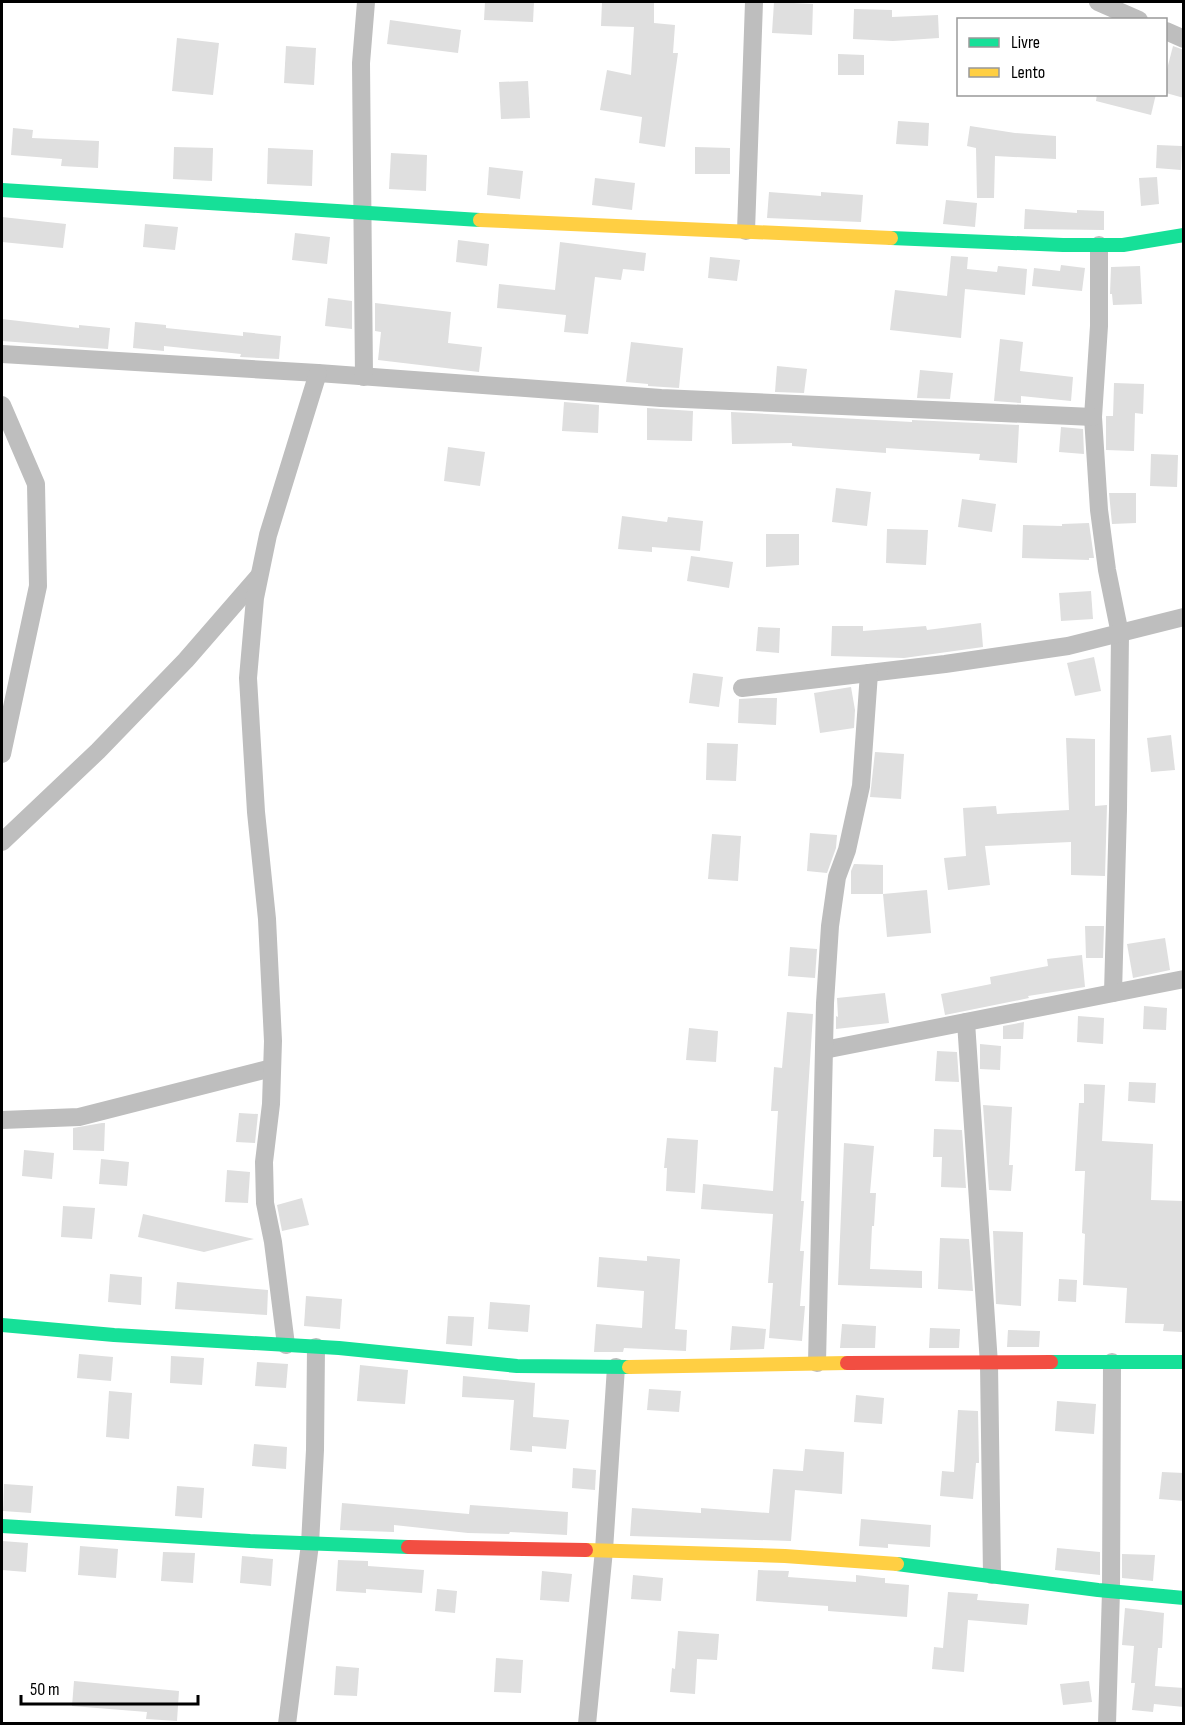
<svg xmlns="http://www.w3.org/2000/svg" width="1185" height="1725" font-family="'Sofia Sans Condensed',sans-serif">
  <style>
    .building { fill: #dfdfdf }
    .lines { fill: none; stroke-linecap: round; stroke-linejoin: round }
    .street { stroke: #bebebe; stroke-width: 18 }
    .fast { stroke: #16e098; stroke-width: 14 }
    .slow { stroke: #ffcf43; stroke-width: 14 }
    .jam { stroke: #f24e42; stroke-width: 14 }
  </style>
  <rect width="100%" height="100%" fill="#fff"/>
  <g class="building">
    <polygon points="485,2 534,2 533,22 484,20"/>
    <polygon points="602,2 654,2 654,23 675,25 673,53 678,53 665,147 639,143 642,117 600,110 607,70 631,75 634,27 601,26"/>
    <polygon points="774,2 813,4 812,35 772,33"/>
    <polygon points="854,9 892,10 892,17 938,15 939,38 893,41 853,39"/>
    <polygon points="390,20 461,30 458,53 387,44"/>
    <polygon points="177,38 219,43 213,95 172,91"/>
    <polygon points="286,46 316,48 314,85 284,83"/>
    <polygon points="1173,46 1184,50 1184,98 1166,93 1166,73"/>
    <polygon points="838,54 864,55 864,75 838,75"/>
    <polygon points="528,81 530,118 501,119 499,82"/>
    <polygon points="1097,94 1156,94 1151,115 1096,101"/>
    <polygon points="898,121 929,123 928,146 896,144"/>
    <polygon points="970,126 1015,133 1056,136 1056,159 995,156 994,198 977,198 976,148 967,146"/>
    <polygon points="13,128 33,130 32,138 99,141 98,168 61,166 62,159 11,155"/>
    <polygon points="1157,145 1182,146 1181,170 1156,168"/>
    <polygon points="174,147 213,148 212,181 173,179"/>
    <polygon points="695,147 730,148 730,174 695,174"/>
    <polygon points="268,148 313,150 312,186 267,184"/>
    <polygon points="391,153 427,155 426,191 389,189"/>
    <polygon points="489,167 523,171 520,199 487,195"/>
    <polygon points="1157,177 1159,204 1141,206 1139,178"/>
    <polygon points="595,178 635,183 632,210 592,205"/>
    <polygon points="769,192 821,196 821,192 863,195 861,222 767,218"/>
    <polygon points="946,200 977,203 975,227 943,224"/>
    <polygon points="1025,209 1077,213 1077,210 1104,211 1104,230 1024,229"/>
    <polygon points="2,217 66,224 63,248 2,242"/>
    <polygon points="145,224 178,227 175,250 143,247"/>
    <polygon points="295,233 330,237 327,264 292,260"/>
    <polygon points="458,240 489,244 487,266 456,262"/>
    <polygon points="560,242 646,253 644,271 623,269 621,280 595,277 588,334 564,332 566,315 497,308 499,284 555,290"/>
    <polygon points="951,256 968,257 967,269 997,272 998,266 1027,269 1025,295 965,289 961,338 890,330 895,290 947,296"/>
    <polygon points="710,257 740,260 737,281 708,278"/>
    <polygon points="1061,265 1085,268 1082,291 1032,286 1034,268 1060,271"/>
    <polygon points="1140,266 1142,304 1113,305 1112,294 1110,294 1111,267"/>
    <polygon points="328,298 352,301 352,329 325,326"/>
    <polygon points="375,303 451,312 448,343 482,347 479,372 378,360 381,332 375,331"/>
    <polygon points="2,319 79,328 79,325 110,328 108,349 2,341"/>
    <polygon points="135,322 166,325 166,328 243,336 243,332 281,336 279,359 240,357 241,354 164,346 164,351 133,348"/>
    <polygon points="1000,339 1023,342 1020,371 1073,377 1071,401 1021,396 1021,403 994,401"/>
    <polygon points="631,342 683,348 679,388 648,386 648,384 626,382"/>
    <polygon points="777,366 807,369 804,393 775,392"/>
    <polygon points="920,370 953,373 950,399 917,398"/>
    <polygon points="1114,383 1144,384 1143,414 1135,413 1134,451 1106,450 1106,416 1113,416"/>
    <polygon points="564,402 599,405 598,433 562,431"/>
    <polygon points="647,408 693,411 692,441 647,440"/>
    <polygon points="731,412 912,422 912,420 1019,425 1017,463 979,460 980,454 886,448 886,453 792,446 792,443 732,444"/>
    <polygon points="1061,427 1083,429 1084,454 1059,452"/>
    <polygon points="448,447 485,452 480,486 444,481"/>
    <polygon points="1151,454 1178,455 1177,487 1150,486"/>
    <polygon points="836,488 871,492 867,526 832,522"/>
    <polygon points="1109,493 1136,493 1136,523 1112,524"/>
    <polygon points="962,499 996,504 992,532 958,527"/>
    <polygon points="622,516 667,522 668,517 703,521 700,551 652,547 652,552 618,549"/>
    <polygon points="1089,523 1094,558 1089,558 1089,560 1022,558 1023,525 1062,526 1062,524"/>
    <polygon points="887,529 928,530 926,565 886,563"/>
    <polygon points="766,534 799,534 799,565 766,567"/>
    <polygon points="691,556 733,562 729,588 687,581"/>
    <polygon points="1091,591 1093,619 1061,621 1059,593"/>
    <polygon points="981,623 983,647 904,658 831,656 832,626 863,626 863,631 926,626 927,630"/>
    <polygon points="758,627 780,628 779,653 756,651"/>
    <polygon points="1094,657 1101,691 1075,696 1067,663"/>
    <polygon points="693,673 723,677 719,707 689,703"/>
    <polygon points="851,687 855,710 854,728 820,733 814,693"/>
    <polygon points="757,698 777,698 776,725 738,723 739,699"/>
    <polygon points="1171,735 1175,770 1151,772 1147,738"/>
    <polygon points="1066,738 1095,739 1095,806 1107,805 1105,876 1071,875 1071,842 985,846 990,885 948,890 944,858 966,856 963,808 996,806 997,814 1069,810"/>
    <polygon points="707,743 738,744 736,781 706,780"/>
    <polygon points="875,752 904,754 901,799 870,797"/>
    <polygon points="810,833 837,835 836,848 827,873 807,871"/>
    <polygon points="712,834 741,836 738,881 708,879"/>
    <polygon points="854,864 883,865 883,894 851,894 851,871"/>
    <polygon points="927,890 931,933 887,937 883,894"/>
    <polygon points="1085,926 1104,926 1103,958 1086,958"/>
    <polygon points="1165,938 1170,970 1133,978 1127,944"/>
    <polygon points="790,947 817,949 815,978 788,976"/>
    <polygon points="1082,955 1085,987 1028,996 1029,998 945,1015 941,994 991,984 990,977 1048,966 1047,959"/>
    <polygon points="885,993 889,1023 836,1029 836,1016 838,1017 837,998"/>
    <polygon points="1144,1006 1167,1008 1166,1030 1143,1029"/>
    <polygon points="787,1012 813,1014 801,1201 804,1201 800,1251 804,1251 800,1306 805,1306 802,1341 769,1338 773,1283 768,1283 773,1214 701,1209 703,1184 773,1191 778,1111 771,1111 774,1067 782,1068"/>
    <polygon points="1078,1016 1104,1018 1103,1044 1077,1042"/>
    <polygon points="1024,1022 1023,1039 1003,1039 1003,1026"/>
    <polygon points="689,1028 718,1031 716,1062 686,1060"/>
    <polygon points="980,1044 1001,1046 1000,1070 980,1069"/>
    <polygon points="937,1051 957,1052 959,1082 935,1081"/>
    <polygon points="1129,1082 1156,1083 1155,1103 1128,1101"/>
    <polygon points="1084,1084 1105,1085 1102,1141 1153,1144 1151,1200 1184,1201 1182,1332 1163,1331 1164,1324 1125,1323 1127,1288 1083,1285 1085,1234 1082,1233 1085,1171 1075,1171 1079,1103 1084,1103"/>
    <polygon points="983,1105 1012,1107 1009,1165 1013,1165 1011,1191 989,1190"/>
    <polygon points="239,1113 258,1114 255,1143 236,1142"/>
    <polygon points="102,1123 105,1123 104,1151 73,1150 73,1128"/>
    <polygon points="934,1129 962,1130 966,1188 941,1187 942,1157 933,1157"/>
    <polygon points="667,1138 698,1140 695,1193 666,1191 667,1168 664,1168"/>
    <polygon points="844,1143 874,1146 870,1193 876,1193 874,1226 872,1226 870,1269 922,1271 922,1288 838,1285"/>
    <polygon points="24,1150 54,1153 52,1179 22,1176"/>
    <polygon points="101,1159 129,1162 127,1186 99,1184"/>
    <polygon points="227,1170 250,1172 248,1203 225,1202"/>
    <polygon points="302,1198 309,1225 282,1231 277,1205"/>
    <polygon points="63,1206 95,1208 92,1239 61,1237"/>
    <polygon points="143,1214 254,1239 204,1252 138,1237"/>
    <polygon points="993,1231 1023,1232 1021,1306 996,1304"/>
    <polygon points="940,1238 969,1239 973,1291 938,1289"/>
    <polygon points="647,1256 680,1259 675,1329 687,1330 686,1351 624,1348 623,1352 594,1352 596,1324 642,1328 644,1291 597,1287 599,1257 647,1261"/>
    <polygon points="110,1274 142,1277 141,1305 108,1302"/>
    <polygon points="1059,1279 1077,1280 1076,1302 1058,1301"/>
    <polygon points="177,1282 268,1290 267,1315 175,1309"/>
    <polygon points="306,1296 342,1299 340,1329 304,1326"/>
    <polygon points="490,1302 530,1305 528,1332 488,1329"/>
    <polygon points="448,1316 474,1317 472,1346 446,1344"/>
    <polygon points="842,1324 876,1326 875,1348 840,1348"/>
    <polygon points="732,1326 766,1329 764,1349 730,1350"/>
    <polygon points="930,1328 960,1329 959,1348 929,1348"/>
    <polygon points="1008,1330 1040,1331 1039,1347 1007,1347"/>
    <polygon points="79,1354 113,1357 111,1381 77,1378"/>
    <polygon points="171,1356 204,1358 202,1385 170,1383"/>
    <polygon points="257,1362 288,1364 286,1388 255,1386"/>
    <polygon points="360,1365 408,1370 405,1404 357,1401"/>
    <polygon points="463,1376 535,1383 533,1417 569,1420 566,1449 532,1446 532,1452 510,1450 514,1400 462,1397"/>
    <polygon points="649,1389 681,1391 679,1412 647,1410"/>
    <polygon points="109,1391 132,1393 129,1439 106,1437"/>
    <polygon points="856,1395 884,1398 882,1424 854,1422"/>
    <polygon points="1057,1401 1096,1404 1094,1434 1055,1431"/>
    <polygon points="958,1410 978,1411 979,1463 976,1463 973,1499 940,1496 942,1471 954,1472"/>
    <polygon points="254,1444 287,1447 286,1469 252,1466"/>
    <polygon points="805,1449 844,1452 842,1494 795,1490 791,1541 630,1536 632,1508 701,1513 701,1508 769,1513 773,1469 803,1471"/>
    <polygon points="573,1468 596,1470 595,1490 572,1488"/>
    <polygon points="1162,1472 1184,1473 1184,1501 1159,1499"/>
    <polygon points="4,1484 33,1486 31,1513 3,1511"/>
    <polygon points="177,1486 204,1488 202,1518 175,1516"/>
    <polygon points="342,1503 469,1514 470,1505 568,1512 567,1535 510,1532 509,1534 468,1533 394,1525 394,1532 340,1530"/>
    <polygon points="861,1519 931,1525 930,1547 888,1544 888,1548 859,1546"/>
    <polygon points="2,1541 28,1543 26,1572 2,1570"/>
    <polygon points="80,1546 118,1549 116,1578 78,1575"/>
    <polygon points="1057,1548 1100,1552 1100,1575 1055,1570"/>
    <polygon points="163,1552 195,1553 193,1583 161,1581"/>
    <polygon points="1122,1554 1155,1555 1153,1581 1122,1578"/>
    <polygon points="242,1556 273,1559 271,1586 240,1583"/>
    <polygon points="338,1560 368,1561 368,1566 424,1570 422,1593 366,1589 366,1593 336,1591"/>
    <polygon points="758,1570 789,1571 788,1577 856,1582 856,1575 882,1578 885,1578 885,1583 909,1585 907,1617 828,1611 828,1606 756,1601"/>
    <polygon points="542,1571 572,1574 569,1602 540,1600"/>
    <polygon points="633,1575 663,1578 661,1601 631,1599"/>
    <polygon points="437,1589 457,1591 455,1613 435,1611"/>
    <polygon points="948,1592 978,1594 977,1600 1029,1604 1027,1625 968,1620 964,1672 932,1669 934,1647 943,1648"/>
    <polygon points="1125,1608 1164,1613 1162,1648 1158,1648 1155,1686 1184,1688 1184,1707 1154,1704 1153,1712 1132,1710 1135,1683 1131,1683 1134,1646 1122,1645"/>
    <polygon points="678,1631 719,1634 717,1660 697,1659 695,1694 670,1692 672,1668 675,1669"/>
    <polygon points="496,1658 523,1660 521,1693 494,1692"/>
    <polygon points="336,1666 359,1668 357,1696 334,1695"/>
    <polygon points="74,1681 179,1691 177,1721 146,1719 147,1712 72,1706"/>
    <polygon points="1089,1681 1092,1702 1063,1705 1060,1684"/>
  </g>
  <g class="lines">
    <g class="street">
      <polyline points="1098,2 1139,20"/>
      <polyline points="1166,31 1184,39"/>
      <polyline points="746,231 754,2"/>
      <polyline points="1099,245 1099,326 1093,417 1099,510 1107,570 1120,634 1118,810 1113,993"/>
      <polyline points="2,354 318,373 661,398 1093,417"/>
      <polyline points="364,377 361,63 366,2"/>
      <polyline points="2,405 36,484 38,586 2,754"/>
      <polyline points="742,688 945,664 1068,646 1184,617"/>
      <polyline points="2,842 98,751 186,660 259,576"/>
      <polyline points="966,1022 989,1364 992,1575"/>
      <polyline points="824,1050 1184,979"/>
      <polyline points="2,1120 79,1117 272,1068"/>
      <polyline points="286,1345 273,1242 265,1203 264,1162 271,1104 273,1041 267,919 256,812 248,678 255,598 268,535 318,373"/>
      <polyline points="817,1363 825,1003 830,926 837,877 847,850 861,786 869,673"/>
      <polyline points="287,1724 310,1544 315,1450 316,1347"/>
      <polyline points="587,1724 604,1550 616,1367"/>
      <polyline points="1107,1724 1111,1591 1112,1362"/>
    </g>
    <g class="fast">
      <polyline points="2,190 480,220"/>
      <polyline points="891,238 1063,245 1123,245 1184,235"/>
      <polyline points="2,1325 114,1335 339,1348 517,1366 629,1367"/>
      <polyline points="1051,1362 1184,1362"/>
      <polyline points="2,1526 250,1541 408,1547"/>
      <polyline points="897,1564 1098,1590 1184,1598"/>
    </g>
    <g class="slow">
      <polyline points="480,220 891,238"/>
      <polyline points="629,1367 847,1363"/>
      <polyline points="586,1550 785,1556 897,1564"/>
    </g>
    <g class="jam">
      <polyline points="847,1363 1051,1362"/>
      <polyline points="408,1547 586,1550"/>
    </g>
  </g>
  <rect width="1185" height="1725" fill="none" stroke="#000000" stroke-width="6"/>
  <rect x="957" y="18" width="210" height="78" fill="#ffffff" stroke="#999999" stroke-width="1.5"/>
  <rect x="969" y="38" width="30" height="9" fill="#16e098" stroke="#999999" stroke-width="1.5"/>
  <text x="1011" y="48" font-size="18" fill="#000000">Livre</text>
  <rect x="969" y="68" width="30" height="9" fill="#ffcf43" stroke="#999999" stroke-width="1.5"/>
  <text x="1011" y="78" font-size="18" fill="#000000">Lento</text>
  <path d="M21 1695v9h177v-9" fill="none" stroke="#000000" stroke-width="3"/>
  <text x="30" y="1695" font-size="18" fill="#000000" stroke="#ffffff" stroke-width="4.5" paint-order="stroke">50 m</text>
</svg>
